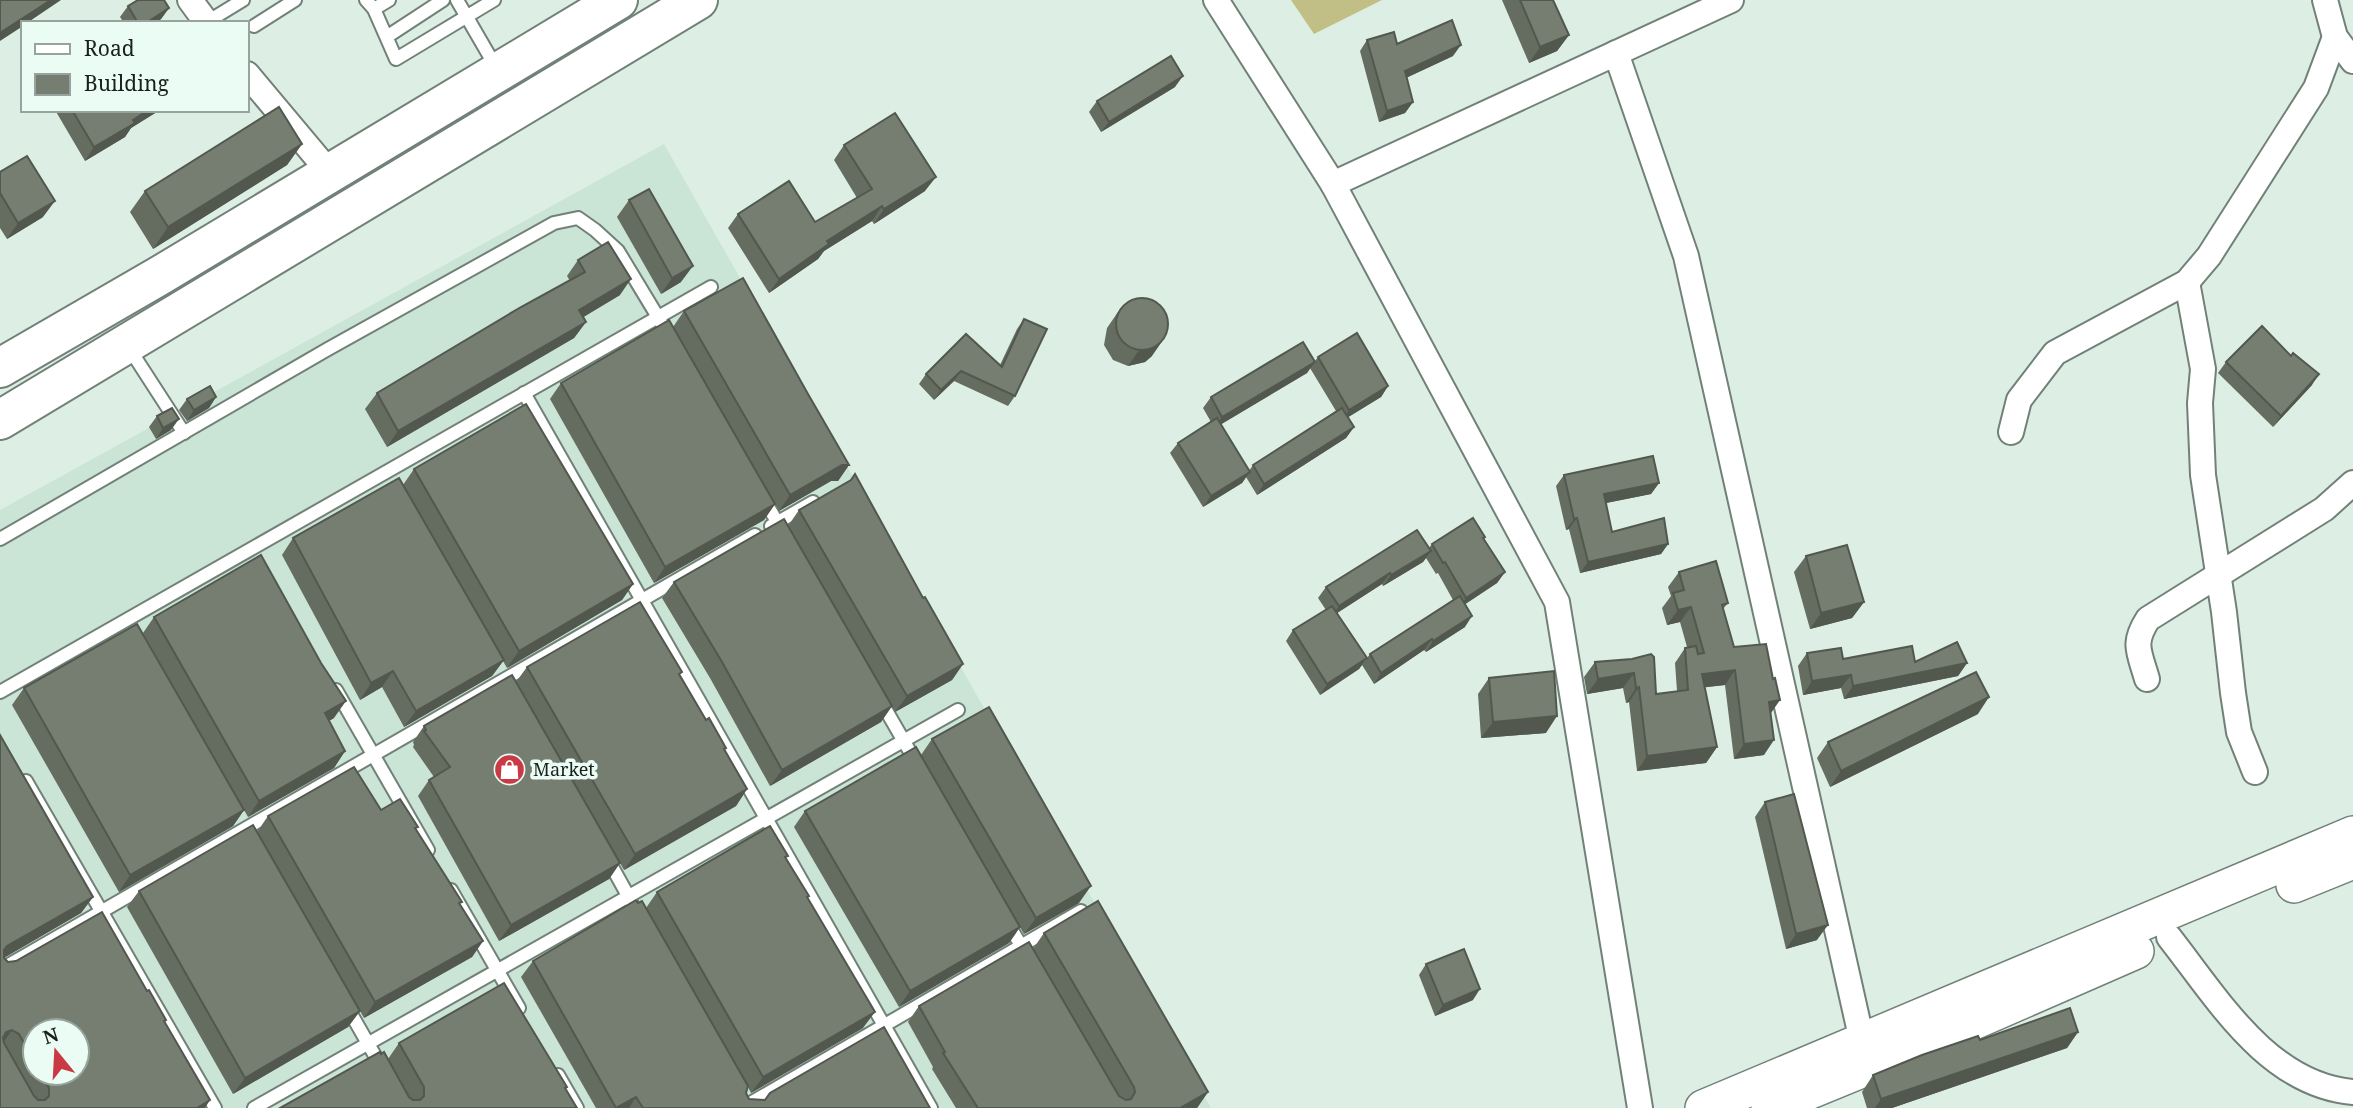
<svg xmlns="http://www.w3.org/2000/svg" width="2353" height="1108" font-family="'Noto Serif',serif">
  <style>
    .built { fill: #cae4d6; fill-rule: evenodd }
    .green { fill: #c2bf86 }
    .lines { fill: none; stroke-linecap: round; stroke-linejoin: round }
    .lane-casing { stroke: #718178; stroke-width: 16 }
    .street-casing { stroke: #718178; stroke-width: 28 }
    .secondary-casing { stroke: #718178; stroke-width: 38 }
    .primary-casing { stroke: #718178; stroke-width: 42 }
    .lane { stroke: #fff; stroke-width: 12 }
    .street { stroke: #fff; stroke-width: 24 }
    .secondary { stroke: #fff; stroke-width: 35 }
    .primary { stroke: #fff; stroke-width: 38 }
    .wall { fill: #656c60; fill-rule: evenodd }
    .shaded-wall { fill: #52584e }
    .building { fill: #757e70; stroke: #52584e; stroke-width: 2; fill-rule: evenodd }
    .labels { text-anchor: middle; stroke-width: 7; stroke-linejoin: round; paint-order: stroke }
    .poi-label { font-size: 18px; fill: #1a201d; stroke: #eafcf3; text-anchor: start }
  </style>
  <rect width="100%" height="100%" fill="#ddefe5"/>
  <path class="built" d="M664,144L1211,1108H0V510ZM35,1031H77V1073H35Z"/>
  <polygon class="green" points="1291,0 1382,0 1314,34"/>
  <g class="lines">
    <defs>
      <g id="lane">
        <polyline points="366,0 374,9 396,59 494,0"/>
        <polyline points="457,0 497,69"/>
        <polyline points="374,9 389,0"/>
        <polyline points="207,22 243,0"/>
        <polyline points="254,26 295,0"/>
        <polyline points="388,36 443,0"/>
        <polyline points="129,348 184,433"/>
        <polyline points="524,393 931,1108"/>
        <polyline points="763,498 786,537"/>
        <polyline points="771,526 813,502"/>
        <polyline points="0,539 328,349 554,223 578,218 595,230 618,251 670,337"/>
        <polyline points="336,690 428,850"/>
        <polyline points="0,692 711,287"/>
        <polyline points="879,698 917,764"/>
        <polyline points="26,781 215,1108"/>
        <polyline points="606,856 631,901"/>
        <polyline points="451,890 519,1008"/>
        <polyline points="1006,920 1029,959"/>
        <polyline points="0,970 755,535"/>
        <polyline points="346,1005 382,1068"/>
        <polyline points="558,1075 577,1108"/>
        <polyline points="254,1108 958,710"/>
        <polyline points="742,1108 1081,911"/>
      </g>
      <g id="street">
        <polyline points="190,0 207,23"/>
        <polyline points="1216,0 1333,184"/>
        <polyline points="2325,0 2335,37 2353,61"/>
        <polyline points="1616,53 1686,256 1862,1041"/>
        <polyline points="247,74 330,173"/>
        <polyline points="2187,282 2203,369 2200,403 2203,475 2224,612 2233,693 2239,732 2255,772"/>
        <polyline points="2011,432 2019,400 2055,353 2187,282 2209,256 2316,88 2335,37"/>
        <path d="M2147,679C2139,651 2132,644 2148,619L2324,509L2353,483"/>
        <path d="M2169,937C2217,998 2268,1085 2353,1092"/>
        <polyline points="1640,1108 1557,602 1333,184 1731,0"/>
      </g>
      <g id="secondary">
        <polyline points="2294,885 2353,861"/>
        <polyline points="1703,1108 2353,834"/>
        <polyline points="1769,1108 1898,1055 2136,951"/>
      </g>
      <g id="primary">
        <polyline points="0,368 159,276 618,0"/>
        <polyline points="0,420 698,0"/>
      </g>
    </defs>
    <use href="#lane" class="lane-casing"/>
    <use href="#street" class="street-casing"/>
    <use href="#secondary" class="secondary-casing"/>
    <use href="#primary" class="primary-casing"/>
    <use href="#lane" class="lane"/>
    <use href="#street" class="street"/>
    <use href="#secondary" class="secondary"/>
    <use href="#primary" class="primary"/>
  </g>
  <g class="wall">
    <polygon points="1502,0 1553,0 1569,35 1557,51 1529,63"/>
    <polygon points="128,6 169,8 161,19 156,23 124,23 120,17"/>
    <polygon points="1367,40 1397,44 1453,56 1406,78 1413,102 1405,113 1379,122 1360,51"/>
    <polygon points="1175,87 1101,132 1089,112 1097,101"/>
    <polygon points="55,110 160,110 131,128 125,137 85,161"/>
    <polygon points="302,144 287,165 153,249 130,212 145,191"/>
    <polygon points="844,145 925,191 874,224 872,221 824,251 818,259 769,293 728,228 738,214 815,222 857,198 834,160"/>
    <polygon points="0,172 43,217 7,239 0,228"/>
    <polygon points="629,200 681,282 661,294 617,217"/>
    <polygon points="578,260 620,295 583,317 586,322 574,338 387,447 365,409 377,393 570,281 567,276"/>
    <polygon points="684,311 808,394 849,465 838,481 831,481 779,511 775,504 764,520 654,583 550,399 561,383 673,327"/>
    <polygon points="1118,312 1152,356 1145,362 1128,366 1113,360 1104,345 1107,328"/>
    <polygon points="1024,319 1015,396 1008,406 954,381 934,400 919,384 926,374 1000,365 1017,329"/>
    <path d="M1318,357L1388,386L1381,397L1348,417L1354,427L1346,438L1257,495L1246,477L1242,483L1203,507L1170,453L1178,443L1211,422L1203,408L1211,397L1315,361ZM1310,368L1336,411L1253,465L1249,471L1221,424L1307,373Z"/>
    <polygon points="2226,362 2312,385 2273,427 2218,373"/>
    <polygon points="216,397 209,408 187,421 179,410 187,399"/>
    <polygon points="157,416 171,430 156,439 149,427"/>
    <polygon points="414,469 633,584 622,600 507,668 503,661 492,676 404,727 382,687 360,700 282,555 293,538 403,485"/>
    <polygon points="1564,475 1659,483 1651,494 1606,503 1612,532 1668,544 1661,554 1580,573 1569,529 1566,530 1556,486"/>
    <polygon points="799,510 923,598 963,664 952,680 895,712 892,706 881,722 770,786 710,678 662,598 674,582 788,526"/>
    <polygon points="1485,537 1484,539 1505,572 1497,583 1465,604 1465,627 1426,652 1424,650 1374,684 1362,665 1370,654 1453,600 1438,573 1436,574 1426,558 1423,562 1383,586 1382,584 1337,613 1367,658 1359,669 1320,695 1286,641 1293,630 1326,610 1318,598 1326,587 1429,548 1432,544"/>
    <polygon points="1806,556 1864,602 1852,618 1810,629 1794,572"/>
    <polygon points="1679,572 1728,603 1723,609 1734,647 1771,713 1764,755 1734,759 1725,685 1705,687 1717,747 1706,763 1637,771 1629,702 1626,703 1623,688 1587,694 1584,677 1595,662 1632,659 1656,694 1677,691 1675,663 1685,648 1687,647 1680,622 1667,625 1662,608 1671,596 1668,587"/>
    <polygon points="154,617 334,718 329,721 345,751 334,768 248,817 244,810 233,826 119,892 12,705 24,688 210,751 143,633"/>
    <polygon points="1807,653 1843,659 1915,662 1967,663 1958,676 1844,699 1841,688 1803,695 1798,666"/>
    <polygon points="527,667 680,676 747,789 736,806 624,870 620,863 609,879 499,941 418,796 429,780 434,777 413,747 414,745 413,742 424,726 516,682"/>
    <polygon points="1489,678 1546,733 1481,738 1478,694"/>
    <polygon points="1978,714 1830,787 1817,758 1828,742"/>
    <path d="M0,735L93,897L81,913L4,958L8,962L165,1022L205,1108H0ZM35,1031L77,1073H35Z"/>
    <polygon points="932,739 1079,903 1024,934 1020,927 1009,943 899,1007 794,827 805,811 921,755"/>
    <polygon points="1765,802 1817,940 1786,949 1755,817"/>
    <polygon points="381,810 416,829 459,905 483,941 472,957 364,1018 360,1011 348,1027 233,1094 127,907 139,891 257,832 268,816"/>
    <polygon points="786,858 808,898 863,1028 751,1093 748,1087 746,1093 749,1099 930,1108 596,1108 521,977 533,961 638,903 646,908 657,892"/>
    <polygon points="1044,933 1208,1092 1197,1108 956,1108 932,1069 933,1067 908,1022 919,1006 1033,949"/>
    <polygon points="1426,964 1473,1000 1435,1016 1419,975"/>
    <polygon points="2078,1032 2067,1048 1892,1108 1867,1108 1862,1092 1873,1075 1980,1040"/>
    <polygon points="399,1043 565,1089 577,1108 280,1108 381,1054 388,1059"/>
  </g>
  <g class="shaded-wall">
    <polygon points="51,0 61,0 27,23 23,23 23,26 0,41 0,33"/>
    <polygon points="169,8 161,19 156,23 146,23"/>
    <polygon points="1569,35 1557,51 1529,63 1540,47"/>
    <polygon points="1461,45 1453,56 1397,82 1405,71"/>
    <polygon points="1183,76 1175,87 1101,132 1109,122"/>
    <polygon points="1413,102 1405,113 1379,122 1387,111"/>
    <polygon points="148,110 160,110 131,128 125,137 85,161 94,147"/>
    <polygon points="302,144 287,165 153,249 168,227"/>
    <polygon points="936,177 925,191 874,224 884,209"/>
    <polygon points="55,201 43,217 7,239 18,223"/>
    <polygon points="882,206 872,221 824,251 818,259 769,293 779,279 827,241"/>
    <polygon points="693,266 681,282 661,294 672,278"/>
    <polygon points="631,279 620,295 567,327 579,310"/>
    <polygon points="586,322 574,338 387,447 398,431"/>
    <polygon points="1163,340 1152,356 1145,362 1128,366 1139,350"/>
    <polygon points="1315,362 1307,373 1215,428 1222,417"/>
    <polygon points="961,371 954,381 934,400 941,390"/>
    <polygon points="2319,374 2312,385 2273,427 2281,416"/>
    <polygon points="1388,386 1381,397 1342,421 1349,410"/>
    <polygon points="216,397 209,408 187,421 194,410"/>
    <polygon points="179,419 171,430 156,439 163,428"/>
    <polygon points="1354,427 1346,438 1257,495 1264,484"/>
    <polygon points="842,465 849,465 838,481 831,481 779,511 790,495"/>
    <polygon points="1250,472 1242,483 1203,507 1211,496"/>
    <polygon points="1659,483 1651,494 1596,505 1604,494"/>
    <polygon points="775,504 764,520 654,583 665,567"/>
    <polygon points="1577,518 1569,529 1566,530 1574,519"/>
    <polygon points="1668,544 1661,554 1580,573 1588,562"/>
    <polygon points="1431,551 1423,562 1383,586 1391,575"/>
    <polygon points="1505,572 1497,583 1458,609 1466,598"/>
    <polygon points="1390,573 1382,584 1331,617 1339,606"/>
    <polygon points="633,584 622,600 507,668 519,651"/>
    <polygon points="1864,602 1852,618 1810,629 1821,613"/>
    <polygon points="1691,607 1680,622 1667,625 1678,610"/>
    <polygon points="1472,616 1465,627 1426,652 1433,641"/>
    <polygon points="1432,639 1424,650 1374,684 1381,673"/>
    <polygon points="1367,658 1359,669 1320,695 1327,684"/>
    <polygon points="504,660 492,676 404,727 416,711"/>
    <polygon points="1967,663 1958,676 1844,699 1853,686"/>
    <polygon points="963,664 952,680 895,712 907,696"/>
    <polygon points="1735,670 1725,685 1691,689 1702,674"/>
    <polygon points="393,671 382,687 360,700 371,683"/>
    <polygon points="1634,673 1623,688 1587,694 1598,679"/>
    <polygon points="1851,675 1841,688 1803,695 1812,681"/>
    <polygon points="1639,687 1629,702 1626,703 1636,688"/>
    <polygon points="1989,697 1978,714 1830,787 1841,771"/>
    <polygon points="1780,700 1769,716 1769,702"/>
    <polygon points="346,701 334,718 314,729 325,713"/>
    <polygon points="892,706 881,722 770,786 782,770"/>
    <polygon points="1557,716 1546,733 1481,738 1493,722"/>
    <polygon points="1774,740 1764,755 1734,759 1744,744"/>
    <polygon points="1717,747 1706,763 1637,771 1647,756"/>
    <polygon points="345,751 334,768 248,817 259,801"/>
    <polygon points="747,789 736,806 624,870 635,854"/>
    <polygon points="244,810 233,826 119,892 130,875"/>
    <polygon points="620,863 609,879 499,941 511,925"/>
    <polygon points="1091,886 1079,903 1024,934 1036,918"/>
    <polygon points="93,897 81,913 0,960 0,955 7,946"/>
    <polygon points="1828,925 1817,940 1786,949 1796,934"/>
    <polygon points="1020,927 1009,943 899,1007 910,991"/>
    <polygon points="483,941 472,957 364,1018 375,1002"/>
    <polygon points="1480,989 1473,1000 1435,1016 1443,1005"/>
    <polygon points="360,1011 348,1027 233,1094 245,1078"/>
    <polygon points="875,1012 863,1028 751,1093 763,1077"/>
    <polygon points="12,1030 1,1046 0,1041 6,1032"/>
    <polygon points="2078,1032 2067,1048 1892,1108 1875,1108 1881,1099"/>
    <polygon points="1208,1092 1197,1108 1180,1108"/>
    <polygon points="636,1097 629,1108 617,1108"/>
    <polygon points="210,1100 205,1108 197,1108"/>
  </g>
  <g class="building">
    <polygon points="0,0 51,0 0,33"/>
    <polygon points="138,0 164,0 169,8 146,23 138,23 128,6"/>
    <polygon points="1520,0 1553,0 1569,35 1540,47"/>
    <polygon points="1452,20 1461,45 1405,71 1413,102 1387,111 1367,40 1394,32 1397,44"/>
    <polygon points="1171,56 1183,76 1109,122 1097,101"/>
    <polygon points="279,107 302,144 168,227 145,191"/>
    <polygon points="72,110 148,110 133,120 135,123 94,147"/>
    <polygon points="895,113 936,177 884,209 882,206 827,241 829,244 779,279 738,214 789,181 815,222 872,189 844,145"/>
    <polygon points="27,156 55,201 18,223 0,193 0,172"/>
    <polygon points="649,189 693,266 672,278 629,200"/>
    <polygon points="608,242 631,279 579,310 586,322 398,431 377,393 521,307 585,272 578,260"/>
    <polygon points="743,278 808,394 849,465 842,465 790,495 684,311"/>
    <circle cx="1142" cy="324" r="26"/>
    <polygon points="1024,319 1047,329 1015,396 961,371 941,390 926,374 966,334 1002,367"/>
    <polygon points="669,320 775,504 665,567 561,383"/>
    <polygon points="2262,326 2291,356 2293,353 2319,374 2281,416 2226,362"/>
    <polygon points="1357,333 1388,386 1349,410 1318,357"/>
    <polygon points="1303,342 1315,362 1222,417 1211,397"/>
    <polygon points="210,386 216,397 194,410 187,399"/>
    <polygon points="526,404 633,584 519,651 414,469"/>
    <polygon points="172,408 179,419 163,428 157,416"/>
    <polygon points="1342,408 1354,427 1264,484 1253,465"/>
    <polygon points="1217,418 1250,472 1211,496 1178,443"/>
    <polygon points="1653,456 1659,483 1604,494 1612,532 1664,518 1668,544 1588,562 1577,518 1574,519 1564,475"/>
    <polygon points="855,474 923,598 925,597 963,664 907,696 799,510 851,480"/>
    <polygon points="399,478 504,660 416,711 393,671 371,683 293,538"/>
    <polygon points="1473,518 1485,537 1483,538 1505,572 1466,598 1445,562 1443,563 1432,544"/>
    <polygon points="784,519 892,706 782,770 722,662 674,582"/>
    <polygon points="1417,530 1431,551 1391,575 1390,573 1339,606 1326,587"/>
    <polygon points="1847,545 1864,602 1821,613 1806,556"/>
    <polygon points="261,555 321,663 346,701 325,713 345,751 259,801 154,617"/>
    <polygon points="1716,561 1728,603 1722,605 1734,647 1766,644 1773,679 1775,678 1780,700 1769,702 1774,740 1744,744 1735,670 1702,674 1717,747 1647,756 1639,687 1636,688 1634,673 1598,679 1595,662 1632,659 1651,654 1654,657 1656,694 1688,690 1685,648 1696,646 1698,654 1704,653 1691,607 1678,610 1673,593 1684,590 1679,572"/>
    <polygon points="1460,596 1472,616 1433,641 1432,639 1381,673 1370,654"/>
    <polygon points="640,602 682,672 679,674 706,720 709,718 726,748 724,749 747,789 635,854 527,667"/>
    <polygon points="1332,606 1367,658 1327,684 1293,630"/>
    <polygon points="137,624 244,810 130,875 24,688"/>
    <polygon points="1957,642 1967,663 1853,686 1851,675 1812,681 1807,653 1841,648 1843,659 1912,646 1915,662"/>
    <polygon points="1554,671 1557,716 1493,722 1489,678"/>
    <polygon points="1976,672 1989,697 1841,771 1828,742"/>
    <polygon points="512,675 620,863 511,925 429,780 450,767 424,731 426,730 424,726"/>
    <polygon points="989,707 1091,886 1036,918 932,739"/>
    <path d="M0,735L93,897L7,946L4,950V958L8,962L16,961L102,912L147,991L149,990L166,1020L164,1021L210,1100L197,1108H0ZM12,1030L19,1034L35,1063V1031H77V1073H41L49,1088V1096L45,1100H38L34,1096L4,1043L3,1038L6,1032Z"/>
    <polygon points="916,747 1020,927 910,991 805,811"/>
    <polygon points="354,767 381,810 400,799 418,827 415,828 462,902 459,903 483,941 375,1002 268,816"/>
    <polygon points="1794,794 1828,925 1796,934 1765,802"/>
    <polygon points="253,825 360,1011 245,1078 139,891"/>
    <polygon points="770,826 788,856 785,857 809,896 807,897 875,1012 763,1077 657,892"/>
    <polygon points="636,900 638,903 642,901 748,1086 746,1093 749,1099 765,1100 770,1093 884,1027 930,1108 643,1108 636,1097 616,1108 533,961"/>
    <polygon points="1098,901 1208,1092 1180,1108 978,1108 943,1053 945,1052 919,1006 1029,942 1119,1096 1126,1100 1131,1099 1135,1092 1134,1087 1044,933"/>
    <polygon points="1464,949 1480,989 1443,1005 1426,964"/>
    <polygon points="504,983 567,1087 565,1088 577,1108 280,1108 380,1052 381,1054 384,1052 409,1097 413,1100 420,1100 424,1096 424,1087 399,1043"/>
    <polygon points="2070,1008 2078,1032 1881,1099 1873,1075 1922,1055 1978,1036 1980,1040"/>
  </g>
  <defs>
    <symbol id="shop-disc" viewBox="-11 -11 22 22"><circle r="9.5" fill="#ca3a45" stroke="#eafcf3"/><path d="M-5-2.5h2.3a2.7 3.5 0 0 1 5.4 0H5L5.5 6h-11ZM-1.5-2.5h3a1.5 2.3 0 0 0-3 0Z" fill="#fff"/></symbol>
  </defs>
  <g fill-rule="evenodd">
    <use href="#shop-disc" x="492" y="752" width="35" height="35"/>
  </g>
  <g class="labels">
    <g class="poi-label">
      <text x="533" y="776">Market</text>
    </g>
  </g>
  <rect x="21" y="21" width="228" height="91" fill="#eafcf3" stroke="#97a49d" stroke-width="2"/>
  <rect x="35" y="44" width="35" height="10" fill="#ffffff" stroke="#97a49d" stroke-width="2"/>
  <text x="84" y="56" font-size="21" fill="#1a201d">Road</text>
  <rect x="35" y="74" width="35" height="21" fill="#757e70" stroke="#97a49d" stroke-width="2"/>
  <text x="84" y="91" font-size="21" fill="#1a201d">Building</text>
  <g transform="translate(56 1052) rotate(342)"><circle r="33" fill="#eafcf3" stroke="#97a49d" stroke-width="2"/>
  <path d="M0-5L12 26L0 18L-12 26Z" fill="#ca3a45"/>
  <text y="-10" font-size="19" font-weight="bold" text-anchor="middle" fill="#1a201d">N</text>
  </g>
</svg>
